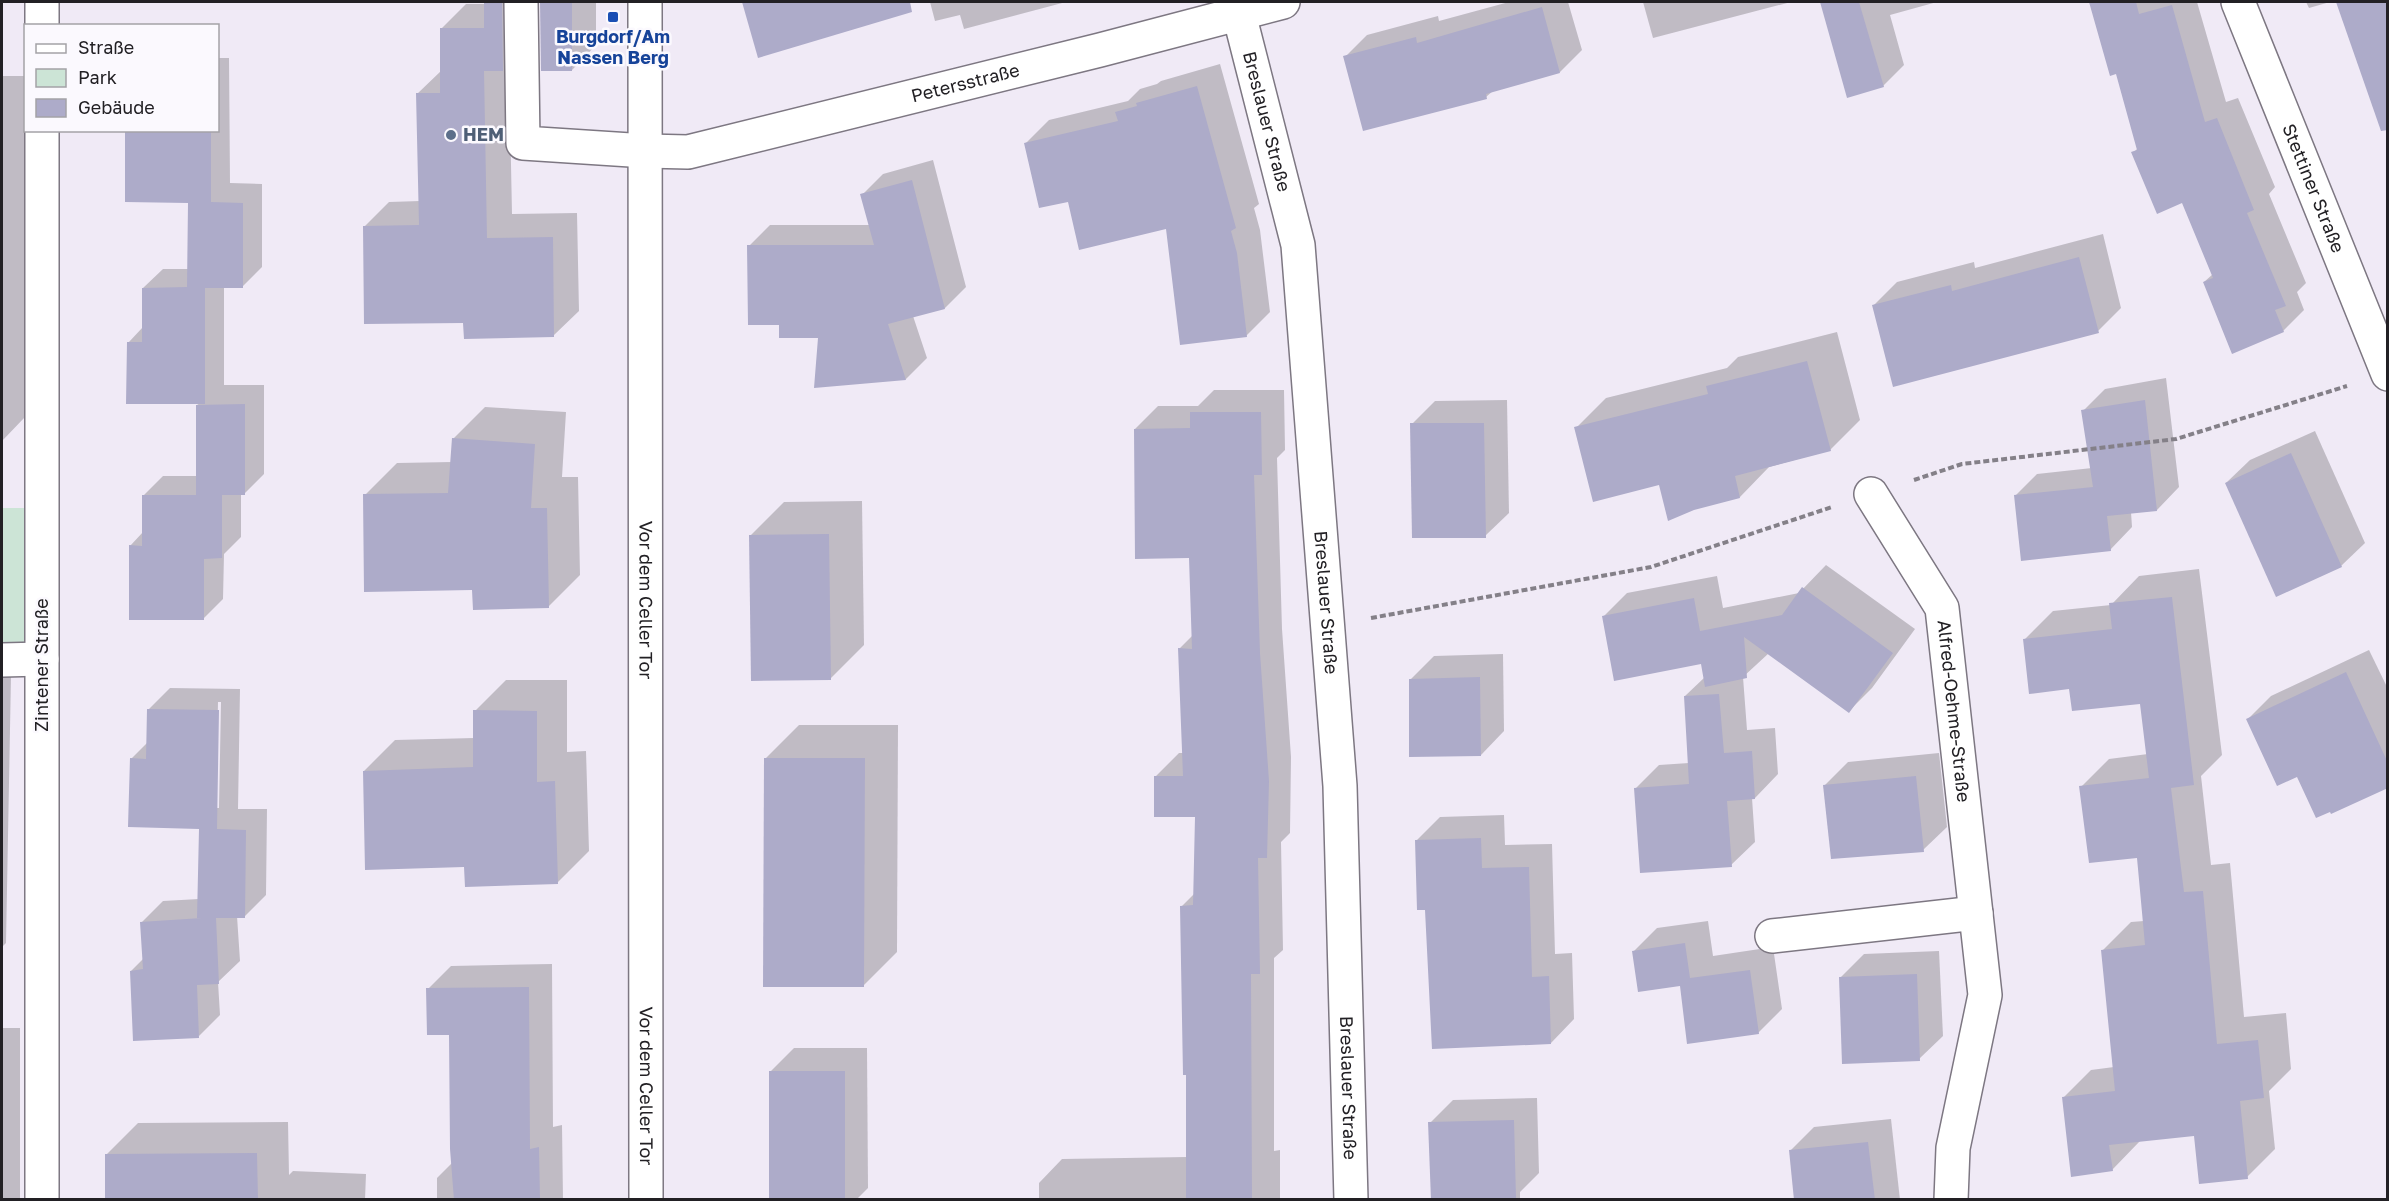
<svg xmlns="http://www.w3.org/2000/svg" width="2389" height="1201" font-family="'Golos Text',sans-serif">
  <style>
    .green { fill: #cce4d6 }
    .shadow { fill: #0003; fill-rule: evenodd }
    .building { fill: #adabc9 }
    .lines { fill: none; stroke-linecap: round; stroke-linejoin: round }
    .minor-casing { stroke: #7d7782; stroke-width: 36 }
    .path { stroke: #848088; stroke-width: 4; stroke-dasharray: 6 3; stroke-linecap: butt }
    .minor { stroke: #fff; stroke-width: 33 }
    .transit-dot { fill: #1a4fb4; stroke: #fbf9fe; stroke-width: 2 }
    .service-dot { fill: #5c6f8a; stroke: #fbf9fe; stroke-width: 2 }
    .labels { text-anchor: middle; stroke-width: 5; stroke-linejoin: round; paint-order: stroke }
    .transit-label { font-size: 18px; font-weight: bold; fill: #164399; stroke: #fbf9fe }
    .street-label { font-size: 18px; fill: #222024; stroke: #fbf9fe }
    .service-label { font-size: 18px; font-weight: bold; fill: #4e5e75; stroke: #fbf9fe; text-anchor: start }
  </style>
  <rect width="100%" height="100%" fill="#f0eaf6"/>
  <rect class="green" x="2" y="508" width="32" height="145"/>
  <g class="shadow">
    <polygon points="485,2 527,2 509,64 512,214 577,213 579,311 554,335 465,321 364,227 389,202 420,201 417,94 442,70 441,29 466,4 485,4"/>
    <polygon points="541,2 596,2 596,45 572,70 542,70"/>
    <polygon points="743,2 864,2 866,8 759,56"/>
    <polygon points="930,2 1066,2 964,29 960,15 935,21"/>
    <polygon points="1509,2 1568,2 1582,50 1560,72 1494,90 1486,97 1345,57 1367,35 1438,16 1439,21"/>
    <polygon points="1643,2 1791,2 1653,38"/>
    <polygon points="1821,2 1937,2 1890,15 1904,65 1883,86 1848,96"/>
    <polygon points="2091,2 2197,2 2226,102 2238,98 2275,187 2269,194 2306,283 2297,292 2304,310 2283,331 2204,282 2213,274 2183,201 2133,153 2138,148 2117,72 2111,74"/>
    <polygon points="2306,2 2330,2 2309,8"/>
    <polygon points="2338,2 2388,2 2388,119 2379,122"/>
    <polygon points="218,58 229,58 230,183 262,184 262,267 243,286 224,286 224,385 264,385 264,474 244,494 241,494 241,537 224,554 223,599 203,619 130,546 143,532 144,495 163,476 197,476 197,405 200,403 128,343 143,327 143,288 163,269 189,269 189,201 127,130 218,130"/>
    <polygon points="1220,64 1259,204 1254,208 1260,230 1270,312 1246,336 1167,228 1069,200 1026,143 1049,120 1128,101 1140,89 1157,84 1161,81"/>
    <polygon points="2,76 26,76 26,130 27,130 25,417 2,441"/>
    <polygon points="933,160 966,287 945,308 913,316 927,358 906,379 815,386 819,336 781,323 749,246 770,225 870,225 862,195 883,174"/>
    <polygon points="2103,234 2121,308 2098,331 1874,305 1897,282 1974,262 1975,268"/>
    <polygon points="1837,332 1860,420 1830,450 1769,467 1740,497 1660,484 1576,428 1606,398 1727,368 1738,357"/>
    <polygon points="2166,378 2179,487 2157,510 2131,512 2132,527 2110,550 2015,496 2037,474 2092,468 2083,411 2105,389"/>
    <polygon points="1214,390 1284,390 1285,450 1277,458 1282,629 1291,757 1290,833 1281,842 1283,950 1274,958 1274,1151 1280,1150 1280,1200 1039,1200 1039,1183 1062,1159 1187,1157 1187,1073 1182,906 1195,893 1197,816 1156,776 1179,753 1183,753 1179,649 1193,635 1191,556 1135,429 1158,406 1198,406"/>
    <polygon points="1507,400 1509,513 1485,536 1412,424 1435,401"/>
    <polygon points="485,407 566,412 562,477 578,477 580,575 548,607 474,589 365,495 397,463 452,462 453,439"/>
    <polygon points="2315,431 2365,543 2341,566 2226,483 2250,460"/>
    <polygon points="862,501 864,645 830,679 750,536 784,502"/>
    <polygon points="1826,565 1915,629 1872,688 1849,711 1769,653 1743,677 1747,730 1775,728 1778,774 1755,798 1752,798 1755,842 1731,865 1635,789 1659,765 1689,763 1685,696 1705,677 1702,662 1604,616 1627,593 1717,576 1723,608 1799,593"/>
    <polygon points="2199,569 2222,755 2201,776 2211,865 2230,863 2244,1017 2286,1013 2291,1069 2269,1091 2275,1149 2247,1177 2195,1134 2140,1141 2112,1170 2063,1098 2091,1070 2114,1067 2103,950 2131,922 2144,921 2138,856 2081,787 2109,759 2148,754 2142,702 2071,688 2025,639 2053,611 2111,605 2139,576"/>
    <polygon points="2369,650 2388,689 2388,786 2297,775 2248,719 2271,696"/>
    <polygon points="1503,654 1504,731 1481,755 1410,680 1434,656"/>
    <polygon points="2,676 11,676 6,943 2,947"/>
    <polygon points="506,680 567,680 567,752 586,751 589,851 558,882 466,866 364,771 395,740 474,738 475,711"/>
    <path d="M170,688L240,689L238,809H267L266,895L245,916H237L240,961L218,982L220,1015L199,1036L131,971L144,958L142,922L163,901L199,899L200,827L131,759L148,742V710ZM218,702H221L219,808H216Z"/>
    <polygon points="799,725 898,725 897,952 863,986 765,759"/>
    <polygon points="1939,753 1947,827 1923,850 1824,786 1848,762"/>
    <polygon points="1504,815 1505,845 1552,844 1555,954 1572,953 1574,1019 1551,1043 1417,840 1440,817"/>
    <polygon points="1708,921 1713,956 1773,947 1782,1009 1758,1033 1634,951 1657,928"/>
    <polygon points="1939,951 1943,1036 1919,1059 1840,978 1864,954"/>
    <polygon points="552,964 553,1127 562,1125 563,1200 437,1200 437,1178 453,1162 451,1033 428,989 451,966"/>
    <rect x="2" y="1028" width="18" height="172"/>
    <polygon points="794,1048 867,1048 868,1188 856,1200 770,1200 770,1072"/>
    <polygon points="1537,1098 1539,1173 1520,1192 1520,1200 1438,1200 1430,1123 1453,1100"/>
    <polygon points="1891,1119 1900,1200 1796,1200 1790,1151 1814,1127"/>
    <polygon points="288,1122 289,1175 293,1171 366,1174 365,1200 107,1200 107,1154 138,1123"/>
  </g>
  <g class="building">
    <polygon points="484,2 502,2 503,71 484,71 487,238 553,237 554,337 464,339 463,323 364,324 363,226 419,225 416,93 440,93 440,28 484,28"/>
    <polygon points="540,2 572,2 572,71 541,71"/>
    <polygon points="742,2 910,2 912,12 758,58"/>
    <polygon points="1820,2 1859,2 1884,87 1847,98"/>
    <polygon points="2089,2 2136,2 2139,14 2172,5 2205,122 2217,118 2254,210 2247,213 2286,306 2275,310 2284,332 2232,354 2203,282 2213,278 2182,203 2157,214 2131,152 2137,150 2116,74 2110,76"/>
    <polygon points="2336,2 2388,2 2388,130 2381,131"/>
    <polygon points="1542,7 1560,73 1486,94 1487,99 1363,131 1343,56 1416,37 1417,43"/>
    <polygon points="1197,86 1236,228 1231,231 1237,253 1247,337 1180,345 1166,229 1079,250 1068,202 1039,208 1024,143 1118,121 1115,112 1137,106 1136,103"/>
    <polygon points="125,130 211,130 211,202 243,203 243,288 205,288 205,404 126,404 127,342 142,342 142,288 187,287 188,203 125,202"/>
    <polygon points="912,180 945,309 888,324 906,380 814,388 818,338 779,338 779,325 748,325 747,245 874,245 860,194"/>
    <polygon points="2079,257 2099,333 1893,387 1872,305 1951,285 1952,291"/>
    <polygon points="1807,361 1831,451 1735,476 1740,498 1694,510 1668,521 1659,485 1593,502 1574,427 1708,394 1706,386"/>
    <polygon points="2145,400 2157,511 2107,516 2111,551 2021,561 2014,495 2093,487 2081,410"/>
    <polygon points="245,404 245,495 216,495 222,495 222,558 204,559 204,620 129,620 129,545 142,546 142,495 196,495 196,405"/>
    <polygon points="1190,412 1261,412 1262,475 1254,475 1260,653 1269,781 1267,858 1258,858 1260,974 1251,974 1252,1200 1186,1200 1186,1075 1183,1075 1180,906 1193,905 1195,817 1154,817 1154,776 1183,776 1178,648 1192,649 1189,558 1135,559 1134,429 1190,428"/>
    <polygon points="1410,423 1484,423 1486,538 1412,538"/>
    <polygon points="452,438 535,444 531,508 547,508 549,608 473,610 472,590 364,592 363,494 448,493"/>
    <polygon points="2291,453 2342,567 2276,597 2225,483"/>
    <polygon points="829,534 831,680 751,681 749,535"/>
    <polygon points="1802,587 1893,653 1849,713 1744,637 1747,678 1705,687 1701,664 1614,681 1602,616 1694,598 1700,631 1782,615"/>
    <polygon points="2172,597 2194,785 2171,788 2184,892 2203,891 2217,1044 2258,1040 2264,1098 2240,1101 2248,1179 2199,1184 2194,1136 2109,1145 2113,1171 2071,1177 2062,1097 2115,1091 2101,950 2145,945 2137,858 2089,863 2079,786 2149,778 2140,704 2072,711 2069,689 2029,694 2023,639 2112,629 2109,603"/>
    <polygon points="2346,672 2388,763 2388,788 2331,814 2330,812 2316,818 2297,777 2277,786 2246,719"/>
    <polygon points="1480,677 1481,756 1409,757 1409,679"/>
    <polygon points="1719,694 1724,753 1752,751 1755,799 1727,801 1732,867 1640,873 1634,788 1689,784 1684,696"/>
    <polygon points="147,709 219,710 217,829 246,830 245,918 216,918 219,984 197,985 199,1038 133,1041 130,971 143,969 140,922 202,918 197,918 199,829 128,827 130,758 146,759"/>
    <polygon points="473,710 537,711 537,782 555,781 558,884 465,887 464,867 365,870 363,771 473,767"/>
    <polygon points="764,758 865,758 864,987 763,987"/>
    <polygon points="1916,776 1924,852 1831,859 1823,785"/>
    <polygon points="1481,838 1482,868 1529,867 1532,977 1549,976 1551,1044 1432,1049 1425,910 1417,910 1415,840"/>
    <polygon points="1685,943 1690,978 1750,970 1759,1034 1687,1044 1680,986 1638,992 1632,951"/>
    <polygon points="1917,974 1920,1061 1842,1064 1839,977"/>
    <polygon points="529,987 530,1149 539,1147 540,1200 454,1200 450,1149 449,1035 427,1035 426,988"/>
    <rect x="769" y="1071" width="76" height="129"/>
    <polygon points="1514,1120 1516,1198 1431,1200 1428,1122"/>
    <polygon points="1868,1142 1875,1200 1794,1200 1789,1150"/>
    <polygon points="257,1153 258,1200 105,1200 105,1154"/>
  </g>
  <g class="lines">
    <defs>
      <g id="minor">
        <polyline points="42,2 42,26"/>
        <path id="s1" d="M521,2L523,143L646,151L688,152L1100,50L1283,2"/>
        <path id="s2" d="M645,2L646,1200"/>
        <path id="s3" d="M2238,2L2388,374"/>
        <path id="s4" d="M1239,14L1298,245L1340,786L1351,1200"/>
        <path id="s5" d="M1871,494L1942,608L1985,995L1953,1148L1951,1200"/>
        <polyline points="2,660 42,659"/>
        <polyline points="1772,936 1976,913"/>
        <polyline points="42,1200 42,130"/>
      </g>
    </defs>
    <use href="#minor" class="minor-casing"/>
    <g class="path">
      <polyline points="1914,480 1962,464 2176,439 2347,386"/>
      <polyline points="1371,618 1651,567 1832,507"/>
    </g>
    <use href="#minor" class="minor"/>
  </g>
  <rect class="transit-dot" x="607" y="11" width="12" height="12" rx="3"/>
  <circle class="service-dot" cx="451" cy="135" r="6"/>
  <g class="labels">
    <g class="transit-label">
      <text x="613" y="43">Burgdorf/Am<tspan x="613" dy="21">Nassen Berg</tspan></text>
    </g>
    <g class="street-label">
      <text dy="6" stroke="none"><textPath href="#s1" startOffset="592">Petersstraße</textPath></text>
      <text dy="6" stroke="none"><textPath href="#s4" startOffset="111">Breslauer Straße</textPath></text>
      <text dy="6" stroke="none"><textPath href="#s3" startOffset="201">Stettiner Straße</textPath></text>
      <text dy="6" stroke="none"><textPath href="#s2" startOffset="598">Vor dem Celler Tor</textPath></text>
      <text dy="6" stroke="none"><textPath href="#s4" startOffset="597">Breslauer Straße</textPath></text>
      <text transform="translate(42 665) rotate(-90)" y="6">Zintener Straße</text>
      <text dy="6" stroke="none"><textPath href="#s5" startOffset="238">Alfred-Oehme-Straße</textPath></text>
      <text dy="6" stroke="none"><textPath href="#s2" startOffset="1084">Vor dem Celler Tor</textPath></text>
      <text dy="6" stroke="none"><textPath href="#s4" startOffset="1083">Breslauer Straße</textPath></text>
    </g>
    <g class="service-label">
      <text x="463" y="141">HEM</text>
    </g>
  </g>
  <rect width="2389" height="1201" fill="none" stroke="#222024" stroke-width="6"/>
  <rect x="24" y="24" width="195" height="108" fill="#fbf9fe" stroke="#a4a2a7" stroke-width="1.5"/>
  <rect x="36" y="44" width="30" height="9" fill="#ffffff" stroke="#a4a2a7" stroke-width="1.5"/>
  <text x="78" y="54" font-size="18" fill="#222024">Straße</text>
  <rect x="36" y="69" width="30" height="18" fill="#cce4d6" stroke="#a4a2a7" stroke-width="1.5"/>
  <text x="78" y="84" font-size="18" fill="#222024">Park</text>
  <rect x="36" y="99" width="30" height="18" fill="#adabc9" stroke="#a4a2a7" stroke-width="1.5"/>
  <text x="78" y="114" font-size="18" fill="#222024">Gebäude</text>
</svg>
